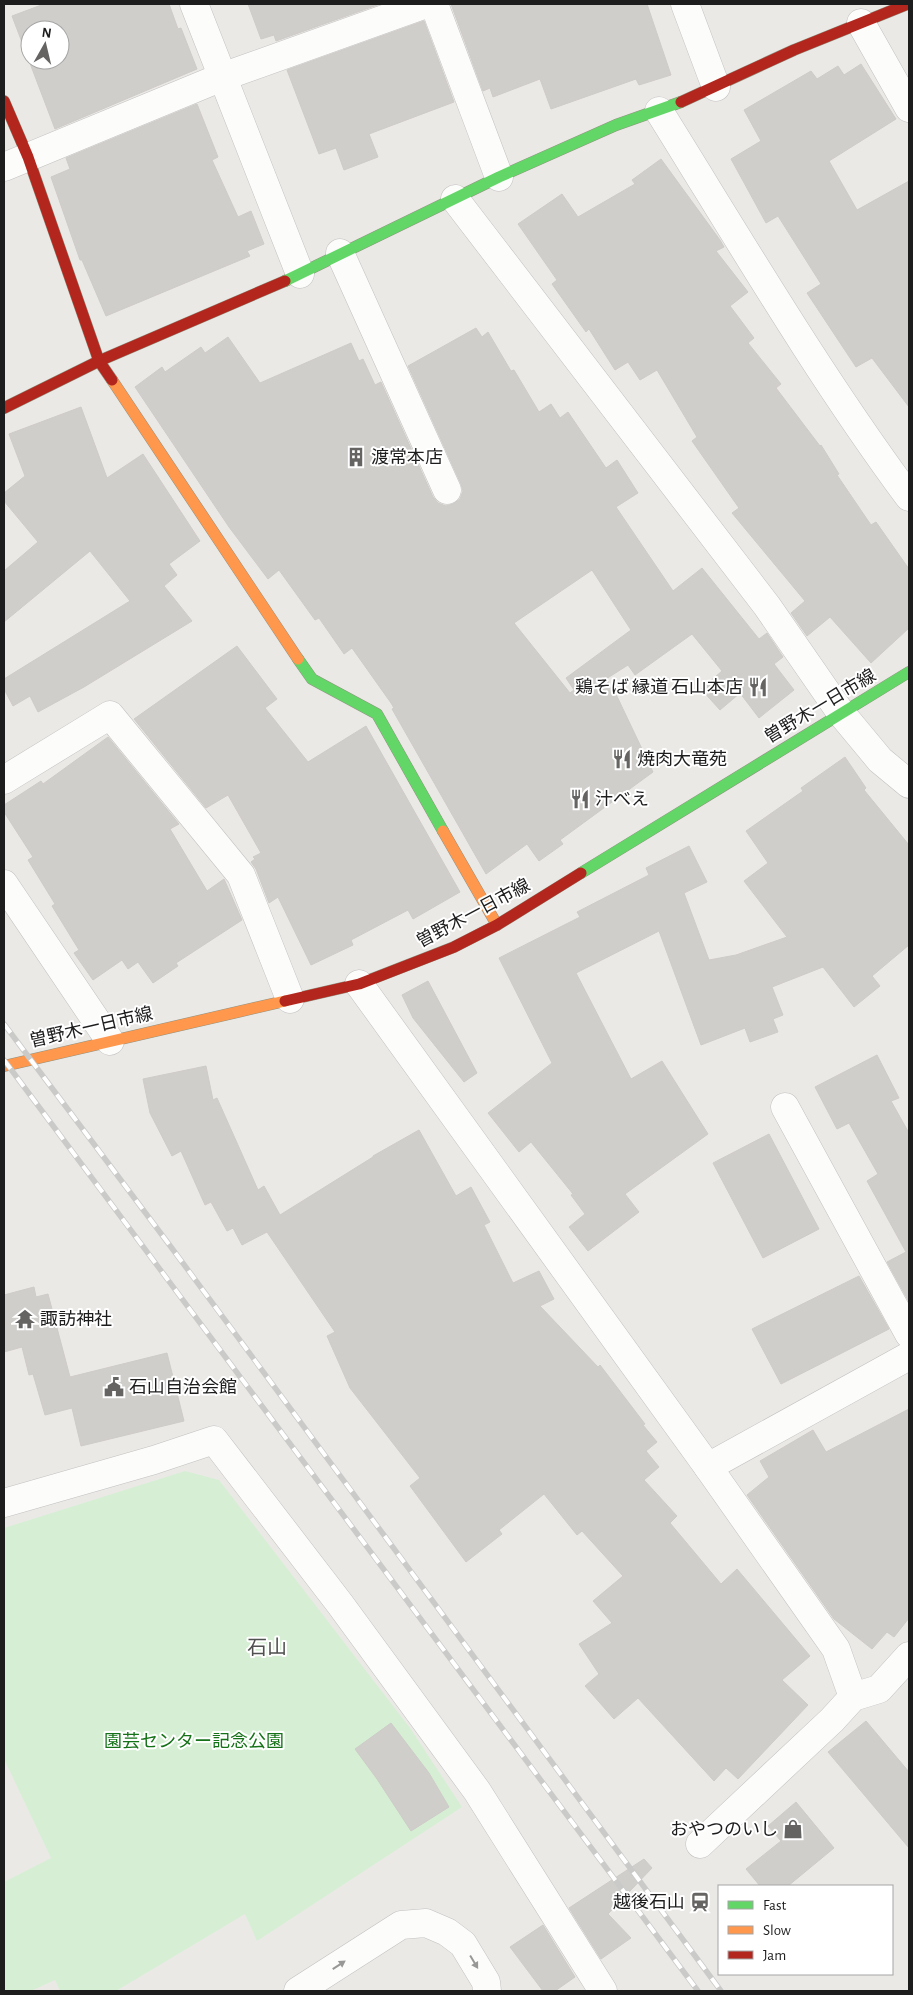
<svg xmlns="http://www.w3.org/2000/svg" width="913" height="1995" font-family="'Alegreya Sans','Noto Sans JP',sans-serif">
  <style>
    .park { fill: #d6efd4 }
    .building { fill: #d0cecb; stroke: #cecbc8; fill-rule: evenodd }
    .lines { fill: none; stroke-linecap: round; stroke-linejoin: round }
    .street-casing { stroke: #c2c1c0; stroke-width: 29 }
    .fast-casing { stroke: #929380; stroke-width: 12 }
    .slow-casing { stroke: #929380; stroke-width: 12 }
    .jam-casing { stroke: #929380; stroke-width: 12 }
    .street { stroke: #fcfcfb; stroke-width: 28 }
    .fast { stroke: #63d668; stroke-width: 11 }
    .slow { stroke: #ff974d; stroke-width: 11 }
    .jam { stroke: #b3261e; stroke-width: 11 }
    .rail-casing { stroke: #cacac9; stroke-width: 5.5 }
    .rail { stroke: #fff; stroke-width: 4; stroke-dasharray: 11; stroke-linecap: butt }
    .oneway { fill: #989897 }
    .labels { text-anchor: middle; stroke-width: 4; stroke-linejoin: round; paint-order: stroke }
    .poi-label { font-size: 18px; fill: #1d1d1d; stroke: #fff; text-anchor: start }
    .street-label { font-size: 18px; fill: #1d1d1d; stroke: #fff }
    .park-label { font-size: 18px; fill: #157218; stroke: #fff }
    .quarter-label { font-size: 20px; fill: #505050; stroke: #fff }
  </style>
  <rect width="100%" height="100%" fill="#ebe9e6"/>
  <polygon class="park" points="185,1471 219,1480 410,1728 462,1807 257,1941 245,1914 116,1991 60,1991 55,1980 31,1991 4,1991 4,1882 51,1858 4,1759 4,1528"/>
  <g class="building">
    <path d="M44,4H169L178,29L181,28L197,69L55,129L12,16ZM30,30H60V60H30Z"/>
    <polygon points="248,4 380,4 276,41 274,35 261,39"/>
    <polygon points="451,4 647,4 671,75 639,85 636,79 551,109 540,79 493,97 490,88 483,91"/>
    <polygon points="424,21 454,102 369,134 378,157 344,170 336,148 319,154 287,70"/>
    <polygon points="861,64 896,119 829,161 857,210 909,181 909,407 872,358 856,367 807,293 821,284 778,216 766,223 731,159 761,141 744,110 811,71 817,79 838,66 844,75"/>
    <polygon points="197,104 218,157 212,160 238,217 251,211 264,244 247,251 250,256 106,316 82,260 80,260 51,177 70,169 66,158"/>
    <polygon points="661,159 720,240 724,247 716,251 748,292 730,306 754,338 748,343 781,384 776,388 820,446 821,445 839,474 837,475 871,525 876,522 909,569 909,628 871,663 830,617 807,636 791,613 805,601 732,513 739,508 692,441 697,437 657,370 640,380 628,362 615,370 589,329 586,332 552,284 557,280 518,224 562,194 578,217 635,184 632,180"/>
    <path d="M476,328L482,337L488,332L511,371L514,370L539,412L551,404L560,418L568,412L606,468L617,460L638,493L616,507L673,591L702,568L759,639L767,633L783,657L774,664L794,690L759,718L740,693L720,710L701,689L722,671L692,634L635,675L628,665L606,679L614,690L653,772L560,840L563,844L539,861L527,844L486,874L392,709L394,708L391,703L352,648L344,654L319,618L315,620L279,570L268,579L229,527L135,387L162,367L165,372L201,347L205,353L228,337L260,383L351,343L359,361L363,359L375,385L381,382L433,497L438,503L446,506L453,504L460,499L463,491L461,484L408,366ZM592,570L631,630L566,678L574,690L570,693L514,623Z"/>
    <polygon points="81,407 107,478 143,454 200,541 169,564 177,575 164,586 192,621 84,687 38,712 30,696 13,706 4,689 4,679 130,601 90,551 4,622 4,571 38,542 4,501 4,493 25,476 9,434"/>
    <polygon points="237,646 277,699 265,708 308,762 366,726 460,892 413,919 408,910 351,940 353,945 311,965 278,897 269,903 256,869 251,862 255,859 253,857 261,853 228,795 206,808 134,719"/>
    <polygon points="108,737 179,824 170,829 207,891 224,879 242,920 176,963 178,966 153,983 138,962 128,969 122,960 93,980 74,953 79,950 52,906 55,904 28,860 33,857 4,812 4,805 41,781 43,784"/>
    <polygon points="845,757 866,788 864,790 909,845 909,945 872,976 880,986 854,1007 823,967 772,987 783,1015 773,1019 778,1032 750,1042 745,1028 701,1045 659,931 576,973 631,1079 662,1061 708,1134 625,1194 639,1212 588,1251 569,1227 585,1214 571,1195 573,1194 531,1142 519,1152 488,1113 552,1063 499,958 580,917 577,912 649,875 646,868 689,846 707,882 684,893 709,960 736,955 787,937 744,881 768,863 746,831 803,791 801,788"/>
    <polygon points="428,981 477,1073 464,1082 413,1018 402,995"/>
    <polygon points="877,1055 899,1098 891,1101 909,1133 909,1302 887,1262 906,1252 867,1181 878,1174 849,1123 837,1129 815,1087"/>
    <polygon points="206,1066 213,1100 217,1098 258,1190 264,1186 280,1215 373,1157 373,1156 419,1130 456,1196 471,1187 490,1222 484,1225 513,1283 539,1271 554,1299 540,1306 598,1367 600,1365 645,1424 643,1425 657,1442 646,1451 659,1467 644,1480 677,1516 670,1523 721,1584 737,1569 810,1656 782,1680 808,1705 738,1779 726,1768 714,1781 638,1698 614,1719 585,1686 599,1674 579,1644 612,1623 593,1601 623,1576 582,1531 577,1535 544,1494 499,1530 502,1534 466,1562 410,1486 420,1478 350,1388 327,1336 335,1332 267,1232 242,1245 233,1228 227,1231 211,1202 205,1205 181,1151 172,1156 150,1113 143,1079"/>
    <polygon points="769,1134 819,1229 763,1258 713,1163"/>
    <polygon points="859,1276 889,1329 781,1384 752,1329"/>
    <polygon points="34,1287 36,1297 48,1294 70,1377 167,1353 184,1421 81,1446 72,1408 45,1415 33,1374 29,1375 22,1347 4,1352 4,1295"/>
    <polygon points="909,1409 909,1618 894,1637 887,1632 872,1649 834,1619 747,1495 769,1477 760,1461 813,1430 826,1452"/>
    <polygon points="866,1721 909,1772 909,1848 828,1752"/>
    <polygon points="391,1723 429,1773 449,1807 411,1831 377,1779 355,1749"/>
    <polygon points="796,1802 834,1848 788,1886 760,1886 746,1869 781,1841 768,1826"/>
    <polygon points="644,1859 652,1868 608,1914 631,1938 601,1959 569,1908"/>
    <polygon points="543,1925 575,1977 555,1991 543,1991 510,1947"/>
  </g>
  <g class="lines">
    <defs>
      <g id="street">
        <polyline points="194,4 300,274"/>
        <polyline points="434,4 499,177"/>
        <polyline points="685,4 716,87"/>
        <polyline points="861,23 909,108"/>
        <path d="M659,111C740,241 818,374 909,497"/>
        <polyline points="4,167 222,77 426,4"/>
        <polyline points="455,199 767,606 841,713 880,760 909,784"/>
        <polyline points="340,253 447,490"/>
        <polyline points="4,780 110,715 241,875 290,999"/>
        <polyline points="4,884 110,1041"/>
        <polyline points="359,984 708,1467 836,1649 853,1697"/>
        <polyline points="785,1107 909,1334"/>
        <polyline points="708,1467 909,1356"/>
        <polyline points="4,1503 154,1460 214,1440 340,1604 477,1791 603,1991"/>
        <polyline points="700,1844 832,1720 853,1697 879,1689 909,1656"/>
        <polyline points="298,1991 401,1925 426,1923 447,1932 463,1944 486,1982 487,1991"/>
      </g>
      <g id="fast">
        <polyline points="285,281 499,177 616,125 681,102"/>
        <polyline points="298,659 312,679 377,714 443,831"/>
        <polyline points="581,873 909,672"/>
      </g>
      <g id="slow">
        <polyline points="112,380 298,659"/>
        <polyline points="443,831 497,925"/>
        <polyline points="4,1066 285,1001"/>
      </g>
      <g id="jam">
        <polyline points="4,101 28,157 99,361 112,380"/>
        <polyline points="681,102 794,50 908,4"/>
        <polyline points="4,408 99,361 285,281"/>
        <polyline points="285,1001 359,984 454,947 497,925 581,873"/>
      </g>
    </defs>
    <use href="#street" class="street-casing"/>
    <use href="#fast" class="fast-casing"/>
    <use href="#slow" class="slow-casing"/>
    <use href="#jam" class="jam-casing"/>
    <use href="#street" class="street"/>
    <use href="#fast" class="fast"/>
    <use href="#slow" class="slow"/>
    <use href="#jam" class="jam"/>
    <defs>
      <g id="rail">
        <polyline points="4,1024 171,1247 721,1991"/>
        <polyline points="4,1060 698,1991"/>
      </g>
    </defs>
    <use href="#rail" class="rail-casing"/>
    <use href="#rail" class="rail"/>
  </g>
  <defs><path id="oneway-solid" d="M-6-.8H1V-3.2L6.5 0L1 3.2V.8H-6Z" transform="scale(1.25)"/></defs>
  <g class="oneway">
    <use href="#oneway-solid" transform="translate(474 1962) rotate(59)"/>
    <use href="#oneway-solid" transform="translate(339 1965) rotate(-33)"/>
  </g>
  <defs>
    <symbol id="building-bare" viewBox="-9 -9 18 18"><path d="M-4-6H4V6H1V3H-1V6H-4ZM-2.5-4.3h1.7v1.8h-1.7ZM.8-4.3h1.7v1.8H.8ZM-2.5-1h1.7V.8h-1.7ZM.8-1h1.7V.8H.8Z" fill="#656463" stroke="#fff" stroke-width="2.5" paint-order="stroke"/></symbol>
    <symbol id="restaurant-bare" viewBox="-9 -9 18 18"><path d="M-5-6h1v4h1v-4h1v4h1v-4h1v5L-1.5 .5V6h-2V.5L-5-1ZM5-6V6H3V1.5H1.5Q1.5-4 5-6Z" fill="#656463" stroke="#fff" stroke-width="2.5" paint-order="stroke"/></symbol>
    <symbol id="temple-bare" viewBox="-9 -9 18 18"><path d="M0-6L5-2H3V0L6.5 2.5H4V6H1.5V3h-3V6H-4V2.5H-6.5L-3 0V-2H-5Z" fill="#656463" stroke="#fff" stroke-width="2.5" paint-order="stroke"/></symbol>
    <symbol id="civic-bare" viewBox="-9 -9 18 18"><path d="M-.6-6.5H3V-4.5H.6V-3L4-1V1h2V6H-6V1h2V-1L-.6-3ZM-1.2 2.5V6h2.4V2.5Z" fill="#656463" stroke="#fff" stroke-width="2.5" paint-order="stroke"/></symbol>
    <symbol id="shop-bare" viewBox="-9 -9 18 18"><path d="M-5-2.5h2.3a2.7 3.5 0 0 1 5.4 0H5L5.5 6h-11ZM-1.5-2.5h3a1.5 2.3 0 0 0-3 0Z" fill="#656463" stroke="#fff" stroke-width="2.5" paint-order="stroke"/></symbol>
    <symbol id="station-bare" viewBox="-9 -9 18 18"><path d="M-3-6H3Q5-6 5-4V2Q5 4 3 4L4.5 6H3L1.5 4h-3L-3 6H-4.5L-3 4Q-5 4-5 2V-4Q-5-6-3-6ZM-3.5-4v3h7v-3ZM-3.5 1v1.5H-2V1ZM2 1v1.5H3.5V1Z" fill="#656463" stroke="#fff" stroke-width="2.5" paint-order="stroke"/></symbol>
  </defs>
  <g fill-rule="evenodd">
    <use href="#building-bare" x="342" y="443" width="28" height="28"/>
    <use href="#restaurant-bare" x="744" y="673" width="28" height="28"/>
    <use href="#restaurant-bare" x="608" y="745" width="28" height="28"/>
    <use href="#restaurant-bare" x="566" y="785" width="28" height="28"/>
    <use href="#temple-bare" x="11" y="1305" width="28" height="28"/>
    <use href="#civic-bare" x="100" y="1373" width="28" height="28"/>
    <use href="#shop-bare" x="779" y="1815" width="28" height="28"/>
    <use href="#station-bare" x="686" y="1888" width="28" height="28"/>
  </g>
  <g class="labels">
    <g class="poi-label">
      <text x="371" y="463">渡常本店</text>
      <text x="743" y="693" text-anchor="end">鶏そば 縁道 石山本店</text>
      <text x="637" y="765">焼肉大竜苑</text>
      <text x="595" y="805">汁べえ</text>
      <text x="40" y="1325">諏訪神社</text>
      <text x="129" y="1393">石山自治会館</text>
      <text x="778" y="1835" text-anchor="end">おやつのいし</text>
      <text x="685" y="1908" text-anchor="end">越後石山</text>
    </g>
    <g class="street-label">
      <text transform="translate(820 706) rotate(-31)" y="6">曽野木一日市線</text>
      <text transform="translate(473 913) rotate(-28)" y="6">曽野木一日市線</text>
      <text transform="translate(91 1027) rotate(-13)" y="6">曽野木一日市線</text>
    </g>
    <g class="park-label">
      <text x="194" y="1747">園芸センター記念公園</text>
    </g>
    <g class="quarter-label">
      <text x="267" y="1654">石山</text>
    </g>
  </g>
  <rect width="913" height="1995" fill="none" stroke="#1d1d1d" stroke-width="10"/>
  <rect x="718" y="1885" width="175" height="90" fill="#ffffff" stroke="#a5a5a5"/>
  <rect x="728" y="1901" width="25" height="8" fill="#63d668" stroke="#a5a5a5"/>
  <text x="763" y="1910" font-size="15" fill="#1d1d1d">Fast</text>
  <rect x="728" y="1926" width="25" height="8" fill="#ff974d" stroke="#a5a5a5"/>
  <text x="763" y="1935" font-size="15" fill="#1d1d1d">Slow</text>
  <rect x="728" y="1951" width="25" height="8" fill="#b3261e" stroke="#a5a5a5"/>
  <text x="763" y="1960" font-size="15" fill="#1d1d1d">Jam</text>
  <g transform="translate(45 45) rotate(8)"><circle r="24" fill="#ffffff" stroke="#a5a5a5"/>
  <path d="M0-4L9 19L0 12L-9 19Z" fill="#656463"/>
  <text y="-8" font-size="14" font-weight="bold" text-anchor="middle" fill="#1d1d1d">N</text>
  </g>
</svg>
